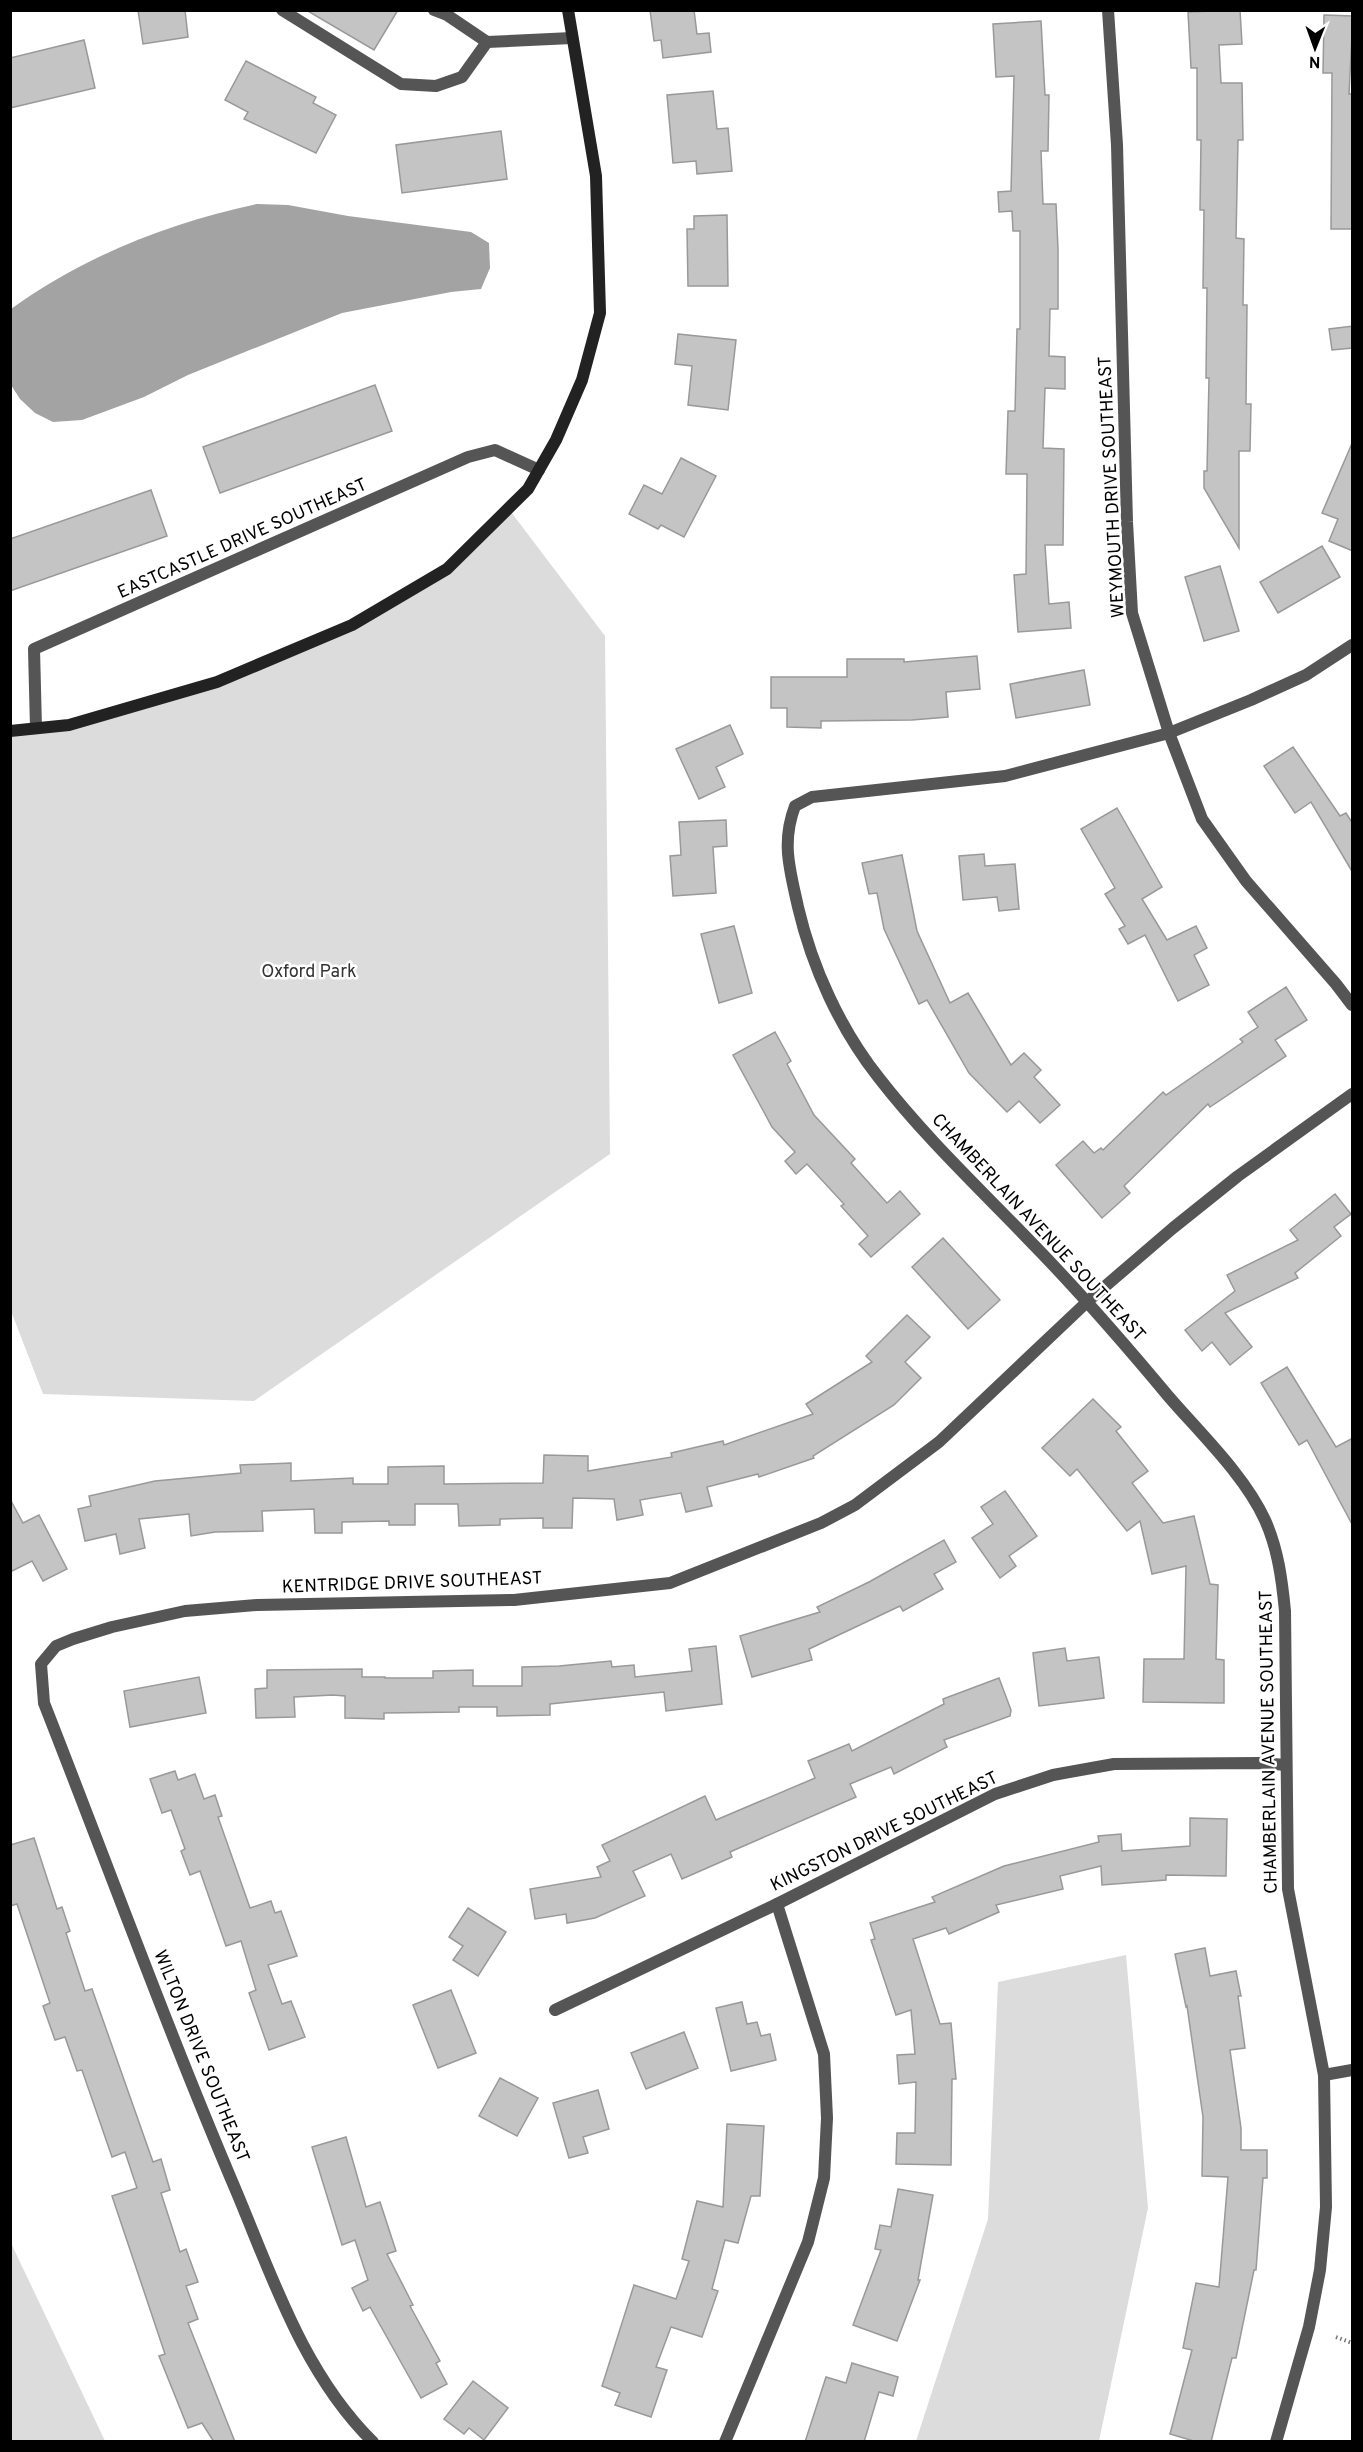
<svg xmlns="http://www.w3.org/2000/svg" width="1363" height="2452" font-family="Overpass,sans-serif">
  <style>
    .green { fill: #dcdcdc }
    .water { fill: #a3a3a3 }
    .building { fill: #c4c4c4; stroke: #999; stroke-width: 1.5 }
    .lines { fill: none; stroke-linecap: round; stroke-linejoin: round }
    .path { stroke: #777; stroke-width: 4; stroke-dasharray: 1.5 3; stroke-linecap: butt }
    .street { stroke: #555; stroke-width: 12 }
    .secondary { stroke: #222; stroke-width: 12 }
    .labels { text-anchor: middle; stroke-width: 5; stroke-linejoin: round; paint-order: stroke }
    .street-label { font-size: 18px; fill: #000; stroke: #fff }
    .park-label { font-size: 18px; fill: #333; stroke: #fff }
  </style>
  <rect width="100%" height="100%" fill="#fff"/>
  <g class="green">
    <polygon points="508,508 605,636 610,1154 254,1401 43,1394 11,1311 11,731 36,728 217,682 352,625 447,569"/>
    <polygon points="1126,1955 1148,2208 1099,2441 916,2441 988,2219 998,1982"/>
    <polygon points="10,2241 105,2441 11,2441"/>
  </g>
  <path class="water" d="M257,204L288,205L348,216L471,232L489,243L490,268L481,289L451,292L342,313L188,375L144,397L82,420L53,422L35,413L20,399L11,385V309C82,257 171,222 257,204Z"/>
  <g class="building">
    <polygon points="138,10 185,10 188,37 143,44"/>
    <polygon points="306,10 398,10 374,50"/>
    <polygon points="650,10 694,10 697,34 709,33 711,52 663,58 661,40 654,41"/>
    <polygon points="1240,10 1242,44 1219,45 1221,83 1242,83 1243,140 1238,140 1236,238 1244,239 1243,305 1247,305 1246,404 1251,404 1250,451 1239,451 1239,548 1204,488 1204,471 1207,471 1209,378 1206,378 1207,288 1203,288 1204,210 1200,210 1201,140 1197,140 1197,68 1191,68 1188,12"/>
    <polygon points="1324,15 1353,16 1349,94 1353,94 1353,229 1331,229 1332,73 1323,73"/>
    <polygon points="1041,21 1045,95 1049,95 1048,151 1041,151 1043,204 1056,204 1058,249 1058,309 1050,309 1049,356 1065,357 1065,389 1045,388 1043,448 1064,449 1063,545 1045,545 1049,604 1069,602 1071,628 1018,632 1014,575 1026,574 1027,474 1006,474 1008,411 1015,411 1017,329 1020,329 1020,231 1013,231 1012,211 999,212 998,192 1011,191 1014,76 996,77 993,24"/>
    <polygon points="84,40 95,88 10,108 10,58"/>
    <polygon points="246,61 316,97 313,103 336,115 316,153 244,119 248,112 225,100"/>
    <polygon points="713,91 717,129 728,128 732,171 697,174 696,161 673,163 667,95"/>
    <polygon points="501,131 507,179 402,193 396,145"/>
    <polygon points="727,215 728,286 688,286 687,229 694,229 694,216"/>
    <polygon points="1353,326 1353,348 1332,350 1329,329"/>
    <polygon points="678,334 736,340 728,410 688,405 692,366 675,364"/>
    <polygon points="375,385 392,431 220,493 203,447"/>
    <polygon points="1353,441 1353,551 1329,541 1338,519 1322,513"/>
    <polygon points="681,458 716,476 684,537 661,525 658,529 629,514 644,485 662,494"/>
    <polygon points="151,490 167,536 10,591 10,539"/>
    <polygon points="1322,546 1340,577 1278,613 1260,582"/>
    <polygon points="1220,566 1239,631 1204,641 1185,577"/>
    <polygon points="977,656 980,689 946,692 948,717 912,720 821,721 821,728 787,727 787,708 771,708 771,677 847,677 847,659 904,659 904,662"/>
    <polygon points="1084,670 1090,705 1016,718 1010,684"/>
    <polygon points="730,725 743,754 716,767 725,787 699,799 676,749"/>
    <polygon points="1293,747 1340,816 1346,813 1353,824 1353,873 1311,802 1295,813 1264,766"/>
    <polygon points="1117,808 1162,887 1142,899 1167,940 1196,926 1207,948 1194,955 1209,985 1178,1001 1145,935 1128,944 1119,929 1125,926 1105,894 1115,888 1081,829"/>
    <polygon points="726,820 727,846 713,847 716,893 673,896 670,856 681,855 679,822"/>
    <polygon points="984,854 985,866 1015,864 1019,909 999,911 997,897 963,900 959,856"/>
    <polygon points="902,855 917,931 950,1003 968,993 1011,1065 1024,1053 1041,1070 1034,1077 1060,1105 1040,1123 1019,1101 1007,1112 969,1073 927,1000 919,1004 884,929 877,893 869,894 862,863"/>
    <polygon points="734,926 752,993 719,1003 701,934"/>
    <polygon points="1286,987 1307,1020 1275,1040 1286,1056 1210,1107 1208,1104 1124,1186 1130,1193 1102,1218 1056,1165 1083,1141 1094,1153 1101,1148 1103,1150 1163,1092 1166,1095 1243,1042 1240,1039 1258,1027 1248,1012"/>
    <polygon points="775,1032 791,1061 787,1064 814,1115 855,1159 851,1163 887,1203 900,1191 920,1214 871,1257 859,1244 868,1236 841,1206 844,1204 807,1164 796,1174 785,1161 795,1152 772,1127 733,1055"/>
    <polygon points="1335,1194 1351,1214 1334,1227 1341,1236 1295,1273 1298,1278 1225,1313 1252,1347 1230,1365 1212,1342 1202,1351 1185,1330 1235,1291 1227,1275 1298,1240 1290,1230"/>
    <polygon points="943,1238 1000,1300 968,1329 912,1267"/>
    <polygon points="907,1315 930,1337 905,1362 921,1378 894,1405 813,1456 814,1458 759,1477 758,1474 707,1487 712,1506 686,1512 681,1493 640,1500 643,1515 617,1520 614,1499 573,1498 572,1528 543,1528 543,1518 500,1519 500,1525 459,1526 458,1504 415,1504 415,1525 389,1525 389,1521 342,1522 342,1533 315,1533 314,1509 262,1511 263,1531 215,1532 191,1536 189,1514 139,1519 145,1548 120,1554 116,1534 85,1541 78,1509 91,1506 89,1496 155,1481 241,1473 240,1465 291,1463 291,1481 353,1478 353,1484 388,1484 388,1467 444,1466 444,1484 543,1483 544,1455 588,1456 588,1471 672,1457 671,1453 723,1441 724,1445 813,1414 806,1404 872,1362 866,1356"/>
    <polygon points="1287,1367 1336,1447 1353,1438 1353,1526 1307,1440 1299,1445 1261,1383"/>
    <polygon points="1093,1399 1121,1427 1116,1431 1148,1471 1132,1483 1163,1523 1194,1516 1210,1584 1218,1585 1216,1659 1224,1660 1224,1703 1143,1702 1144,1659 1184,1659 1186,1566 1152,1574 1140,1521 1127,1531 1077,1469 1070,1476 1042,1448"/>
    <polygon points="1005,1491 1037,1536 1009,1556 1016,1566 1000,1578 972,1538 993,1524 981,1507"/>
    <polygon points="10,1499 23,1523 39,1515 67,1569 43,1581 32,1561 10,1572"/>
    <polygon points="944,1540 956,1562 934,1574 943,1589 903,1611 900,1606 809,1649 812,1660 752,1677 740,1636 820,1612 817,1607 869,1582"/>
    <polygon points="716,1646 722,1704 666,1711 664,1692 550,1704 550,1715 497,1716 497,1707 459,1707 459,1712 384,1713 384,1719 345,1718 345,1696 333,1695 294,1697 295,1717 256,1718 255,1689 267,1688 267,1670 362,1669 362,1677 385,1677 385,1678 433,1678 433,1671 473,1670 473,1686 522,1686 522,1667 559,1666 611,1661 612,1667 634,1665 635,1677 692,1671 689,1649"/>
    <polygon points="1065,1648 1067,1661 1099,1657 1104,1698 1039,1706 1033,1653"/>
    <polygon points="199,1677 206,1713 130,1727 124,1691"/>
    <polygon points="999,1678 1011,1710 1010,1716 944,1740 947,1747 894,1774 891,1767 850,1784 856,1797 730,1852 732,1857 682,1879 671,1854 633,1871 645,1896 595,1918 567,1923 566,1914 535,1919 530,1889 601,1877 597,1867 610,1861 602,1845 705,1796 716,1820 815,1778 808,1761 849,1744 852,1751 944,1704 943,1699"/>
    <polygon points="175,1771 178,1780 195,1774 204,1799 215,1795 222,1816 218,1817 250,1908 271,1901 275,1913 281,1911 297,1956 268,1965 282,2004 291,2001 305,2037 269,2050 249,1993 256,1990 241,1941 226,1946 200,1871 190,1875 181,1851 185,1849 171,1810 162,1813 150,1779"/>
    <polygon points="1190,1818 1227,1819 1226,1876 1166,1875 1166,1880 1102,1885 1101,1866 1060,1876 1063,1889 996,1905 999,1912 949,1934 946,1928 913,1939 940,2024 951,2023 956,2079 952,2079 951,2165 896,2164 897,2133 915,2133 916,2082 899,2084 897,2055 915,2054 911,2010 896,2015 871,1940 875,1939 870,1923 935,1902 932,1897 1004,1866 1099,1842 1098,1836 1121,1834 1122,1851 1190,1846"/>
    <polygon points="34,1838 57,1909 62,1907 70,1931 66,1933 85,1991 92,1989 153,2162 161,2159 170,2190 161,2193 180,2252 186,2249 198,2282 186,2286 198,2319 188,2323 235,2442 214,2442 202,2423 188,2428 159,2356 165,2354 112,2196 137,2188 125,2152 112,2157 82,2070 77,2071 65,2037 55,2040 43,2006 50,2003 17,1904 10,1906 10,1845"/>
    <polygon points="468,1908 506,1932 478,1976 453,1960 463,1946 449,1937"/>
    <polygon points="1205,1948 1210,1976 1236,1971 1241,1996 1238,1996 1245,2048 1230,2050 1241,2128 1241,2150 1267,2150 1267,2178 1263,2178 1256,2270 1254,2270 1236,2358 1232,2358 1211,2442 1197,2442 1170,2434 1192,2350 1183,2348 1196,2283 1219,2287 1228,2177 1202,2176 1203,2117 1187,2006 1186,2007 1175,1954"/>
    <polygon points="451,1990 476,2053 438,2068 413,2005"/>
    <polygon points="742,2002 747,2024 757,2022 761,2036 770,2034 776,2060 731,2071 716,2008"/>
    <polygon points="684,2032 698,2068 646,2089 631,2053"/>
    <polygon points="500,2078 538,2098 517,2136 479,2116"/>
    <polygon points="598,2090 609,2129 583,2137 588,2153 569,2158 553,2103"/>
    <polygon points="727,2124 764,2126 760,2196 751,2196 738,2243 725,2240 712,2289 718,2291 702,2337 671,2327 656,2367 667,2370 651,2417 615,2405 620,2393 602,2386 634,2285 676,2299 689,2261 682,2259 697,2201 723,2207"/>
    <polygon points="346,2137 366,2207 380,2202 396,2251 387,2254 413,2305 410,2306 440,2361 436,2363 447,2384 421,2398 370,2307 363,2311 352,2288 368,2280 355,2240 342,2245 312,2147"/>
    <polygon points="898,2189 933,2195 918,2280 920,2280 897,2341 853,2325 881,2250 875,2249 880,2225 891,2227"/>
    <polygon points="852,2363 898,2377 893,2396 879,2392 864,2442 805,2442 826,2377 846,2383"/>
    <polygon points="473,2381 508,2408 484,2440 469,2428 464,2434 444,2419"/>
  </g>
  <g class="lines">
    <polyline class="path" points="1336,2337 1352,2343"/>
    <g class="street">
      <polyline points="282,10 401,84 436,86 462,77 487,42"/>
      <polyline points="434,10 447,15 487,42 572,38"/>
      <polyline points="1108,10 1117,145 1127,522 1132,613 1169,733 1202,819 1246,881 1336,984 1352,1005"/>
      <polyline points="36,728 34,649 468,457 495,450 539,470"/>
      <polyline points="555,2010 777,1904 995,1794 1053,1775 1114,1764 1259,1763 1286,1765"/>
      <polyline points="1324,2075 1352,2070"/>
      <path d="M373,2442C304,2374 273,2279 237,2193C168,2031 108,1866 44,1703L41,1664L56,1646L73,1639L112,1627L185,1611L257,1605L514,1600L670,1583L821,1523L855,1505L939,1442L1088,1301L1173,1228L1238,1176L1352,1094"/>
      <polyline points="725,2442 808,2242 824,2178 827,2118 824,2054 777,1904"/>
      <path d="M1276,2442L1309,2327L1320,2270L1326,2207L1324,2075L1288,1889L1285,1611C1282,1580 1278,1549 1265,1520C1245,1476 1201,1434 1169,1397C1124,1343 1078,1290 1029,1240C978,1187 924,1136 879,1078C840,1029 812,967 798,907C790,870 781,843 795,806L812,797L1005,776L1169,733L1251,700L1306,675L1352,645"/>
    </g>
    <polyline class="secondary" points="10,731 69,725 217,682 352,625 447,569 528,489 556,440 582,380 600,313 596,176 568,10"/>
  </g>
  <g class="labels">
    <g class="street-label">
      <text transform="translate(1111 487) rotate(-93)" y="6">WEYMOUTH DRIVE SOUTHEAST</text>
      <text transform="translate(242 538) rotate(-24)" y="6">EASTCASTLE DRIVE SOUTHEAST</text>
      <text transform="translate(1039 1227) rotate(47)" y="6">CHAMBERLAIN AVENUE SOUTHEAST</text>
      <text transform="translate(412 1582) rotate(-2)" y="6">KENTRIDGE DRIVE SOUTHEAST</text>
      <text transform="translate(1268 1742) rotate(-91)" y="6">CHAMBERLAIN AVENUE SOUTHEAST</text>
      <text transform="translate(884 1831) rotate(-26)" y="6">KINGSTON DRIVE SOUTHEAST</text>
      <text transform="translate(202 2056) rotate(68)" y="6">WILTON DRIVE SOUTHEAST</text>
    </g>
    <g class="park-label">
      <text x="309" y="977">Oxford Park</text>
    </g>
  </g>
  <rect width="1363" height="2452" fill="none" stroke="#000000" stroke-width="24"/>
  <g transform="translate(1315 48) rotate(181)" stroke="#ffffff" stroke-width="4.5" paint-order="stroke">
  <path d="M0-4.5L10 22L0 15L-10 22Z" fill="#000000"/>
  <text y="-9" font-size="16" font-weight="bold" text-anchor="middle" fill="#000000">N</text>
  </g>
</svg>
